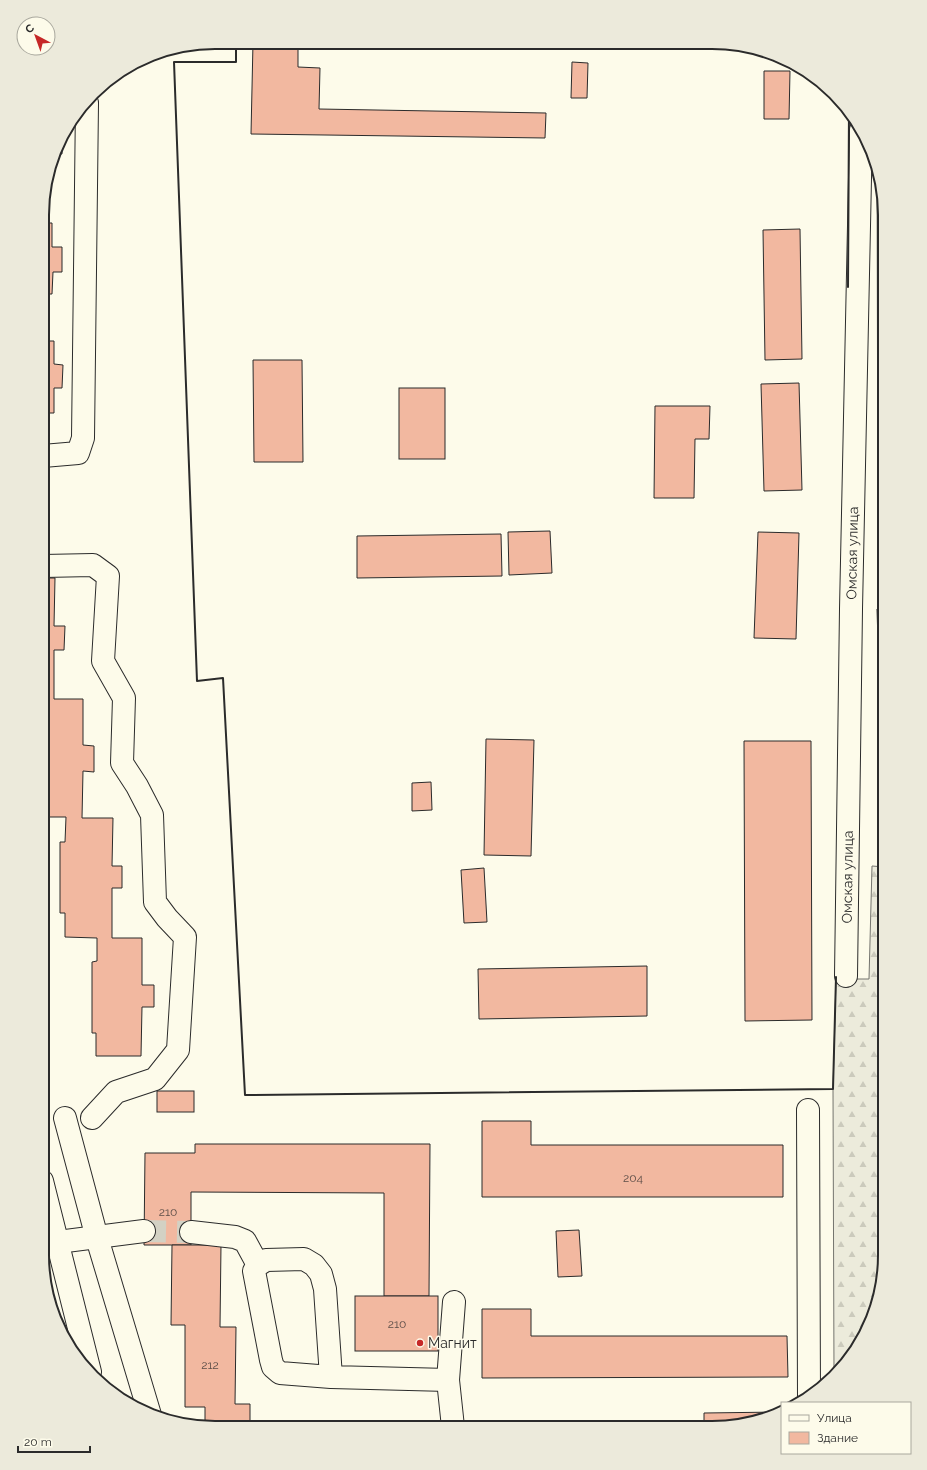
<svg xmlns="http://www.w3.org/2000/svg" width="927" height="1470" font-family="Raleway,sans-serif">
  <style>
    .forest { fill: url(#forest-firs); stroke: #74746e }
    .building { fill: #f2b8a0; stroke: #2b2b2b }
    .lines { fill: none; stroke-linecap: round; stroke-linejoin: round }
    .minor-tunnel { stroke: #d3d1c4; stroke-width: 22; stroke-dasharray: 22 11; stroke-linecap: butt }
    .minor-casing { stroke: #2b2b2b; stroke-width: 24 }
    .minor { stroke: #fdfbea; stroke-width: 22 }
    .tram { stroke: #2b2b2b; stroke-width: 1 }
    .wall { stroke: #2b2b2b; stroke-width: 2 }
    .poi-dot { fill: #c62828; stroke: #fdfbea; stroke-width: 1.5 }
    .labels { text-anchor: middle; stroke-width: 3; stroke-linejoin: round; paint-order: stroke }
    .number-label { font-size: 12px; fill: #5d4e48 }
    .street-label { font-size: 14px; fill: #2b2b2b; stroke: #fdfbea }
    .poi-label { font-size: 14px; fill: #2b2b2b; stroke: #fdfbea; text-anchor: start }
    .rim { fill: none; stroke: #2b2b2b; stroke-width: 2 }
  </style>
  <defs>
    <pattern id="forest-firs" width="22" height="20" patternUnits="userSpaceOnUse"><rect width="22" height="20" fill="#ecebdb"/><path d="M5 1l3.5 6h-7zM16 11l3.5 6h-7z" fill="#cbcabc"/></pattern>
  </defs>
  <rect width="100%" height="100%" fill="#fdfbea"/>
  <g class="forest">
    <polygon points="877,176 885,215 885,544 878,544"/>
    <polygon points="872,866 885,867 885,1267 876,1311 849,1360 834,1376 833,1089 836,979 869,979"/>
  </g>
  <g class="building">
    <polygon points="253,42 298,42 298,67 320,68 319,109 546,113 545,138 251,134"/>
    <polygon points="572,62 588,63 587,98 571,98"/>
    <polygon points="764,71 790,71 789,119 764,119"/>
    <polygon points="62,135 62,154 55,154 60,138"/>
    <polygon points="52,163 52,177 48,176"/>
    <polygon points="48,177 48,223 52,223 52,247 62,247 62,272 53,272 52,294 48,294 48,341 54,341 54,364 63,365 62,388 54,388 54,413 49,413 49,436 43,436 43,192"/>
    <polygon points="881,197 885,215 885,271 880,270"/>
    <polygon points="800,229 802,359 765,360 763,230"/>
    <polygon points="253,360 302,360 303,462 254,462"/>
    <polygon points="799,383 802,490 764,491 761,384"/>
    <rect x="399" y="388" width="46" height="71"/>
    <polygon points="655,406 710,406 709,439 695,439 694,498 654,498"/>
    <polygon points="550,531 552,573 509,575 508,532"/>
    <polygon points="758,532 799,533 796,639 754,638"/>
    <polygon points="501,534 502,576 357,578 357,536"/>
    <rect x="881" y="546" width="4" height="47"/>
    <polygon points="43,578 55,578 54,626 65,626 64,650 54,650 54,699 83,699 83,745 94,746 94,772 83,771 82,818 113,818 112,866 122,866 122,888 112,888 112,938 142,938 142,985 154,985 154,1007 142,1007 141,1056 96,1056 96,1033 92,1033 92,962 97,961 97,938 65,937 65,913 60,913 60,842 65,842 66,817 43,817"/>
    <polygon points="885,608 885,642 878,642 877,609"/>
    <polygon points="486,739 534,740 531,856 484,855"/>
    <polygon points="744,741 811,741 812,1020 745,1021"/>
    <polygon points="431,782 432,810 412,811 412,783"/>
    <polygon points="484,868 487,922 464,923 461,870"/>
    <polygon points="647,966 647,1016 479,1019 478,969"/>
    <rect x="157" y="1091" width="37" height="21"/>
    <polygon points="482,1121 531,1121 531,1145 783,1145 783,1197 482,1197"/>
    <polygon points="195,1144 430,1144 429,1296 384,1296 384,1193 191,1192 191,1245 144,1245 145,1153 195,1153"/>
    <polygon points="579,1230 582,1276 558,1277 556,1231"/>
    <polygon points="172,1245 221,1245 220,1327 236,1327 235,1404 250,1404 250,1427 205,1427 205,1407 185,1407 185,1325 171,1325"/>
    <rect x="355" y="1296" width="83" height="55"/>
    <polygon points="482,1309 531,1309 531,1336 787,1336 788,1377 482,1378"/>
    <polygon points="782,1412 778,1415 712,1428 704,1428 704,1413"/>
  </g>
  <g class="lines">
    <polyline class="minor-tunnel" points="144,1231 191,1232"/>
    <defs>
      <g id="minor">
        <polyline points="43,456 78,453 83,438 87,103"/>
        <polyline points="43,566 93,565 108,576 103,661 124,698 122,763 137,786 152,815 155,902 167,918 185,937 178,1050 155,1079 116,1092 92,1118"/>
        <path id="s1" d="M846,976L851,609L861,130"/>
        <polyline points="808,1110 809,1397"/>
        <polyline points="65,1118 97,1238 150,1415"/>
        <polyline points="42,1181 90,1372"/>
        <polyline points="191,1232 235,1237 245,1241 258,1265"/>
        <polyline points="42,1245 58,1242 144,1231"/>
        <polyline points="331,1377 325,1289 321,1274 314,1265 304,1259 266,1260 258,1265 254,1271 271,1360 273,1367 280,1373 331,1377 448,1380"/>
        <polyline points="453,1427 448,1380 454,1302"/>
      </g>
    </defs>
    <use href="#minor" class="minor-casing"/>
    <use href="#minor" class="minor"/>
    <polyline class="tram" points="45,1272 59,1329"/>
    <g class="wall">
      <polyline points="236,42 236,62 174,62 197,681 223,678 245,1095 833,1089 836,977"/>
      <polyline points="848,287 849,109"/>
    </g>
  </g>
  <circle class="poi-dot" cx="420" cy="1343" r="4"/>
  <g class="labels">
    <g class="number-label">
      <text x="633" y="1182">204</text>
      <text x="168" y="1216">210</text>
      <text x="397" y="1328">210</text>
      <text x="210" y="1369">212</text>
    </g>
    <g class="street-label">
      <text dy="5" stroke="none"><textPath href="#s1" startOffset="423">Омская улица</textPath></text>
      <text dy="5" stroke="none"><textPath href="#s1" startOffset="99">Омская улица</textPath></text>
    </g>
    <g class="poi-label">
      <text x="428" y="1348">Магнит</text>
    </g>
  </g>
  <path d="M0 0H927V1470H0ZM215 49H712A166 166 0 0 1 878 215V1255A166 166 0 0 1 712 1421H215A166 166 0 0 1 49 1255V215A166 166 0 0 1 215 49Z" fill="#eceadb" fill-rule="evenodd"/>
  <path class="rim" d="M215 49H712A166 166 0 0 1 878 215V1255A166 166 0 0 1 712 1421H215A166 166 0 0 1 49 1255V215A166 166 0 0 1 215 49Z"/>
  <rect x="781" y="1402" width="130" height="52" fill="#fdfbea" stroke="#a9a89e"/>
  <rect x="789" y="1415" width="20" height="6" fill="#fdfbea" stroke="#a9a89e"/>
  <text x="817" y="1422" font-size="12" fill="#2b2b2b">Улица</text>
  <rect x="789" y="1432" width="20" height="12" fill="#f2b8a0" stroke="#a9a89e"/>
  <text x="817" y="1442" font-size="12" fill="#2b2b2b">Здание</text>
  <g transform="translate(36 36) rotate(319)"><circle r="19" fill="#fdfbea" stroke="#a9a89e"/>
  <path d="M0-3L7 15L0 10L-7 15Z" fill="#c62828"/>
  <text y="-6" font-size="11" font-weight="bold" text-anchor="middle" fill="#2b2b2b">С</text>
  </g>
  <path d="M18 1446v6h72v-6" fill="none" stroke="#2b2b2b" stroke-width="2"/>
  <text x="24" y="1446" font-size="12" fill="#2b2b2b" stroke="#fdfbea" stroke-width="3" paint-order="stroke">20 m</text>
</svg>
